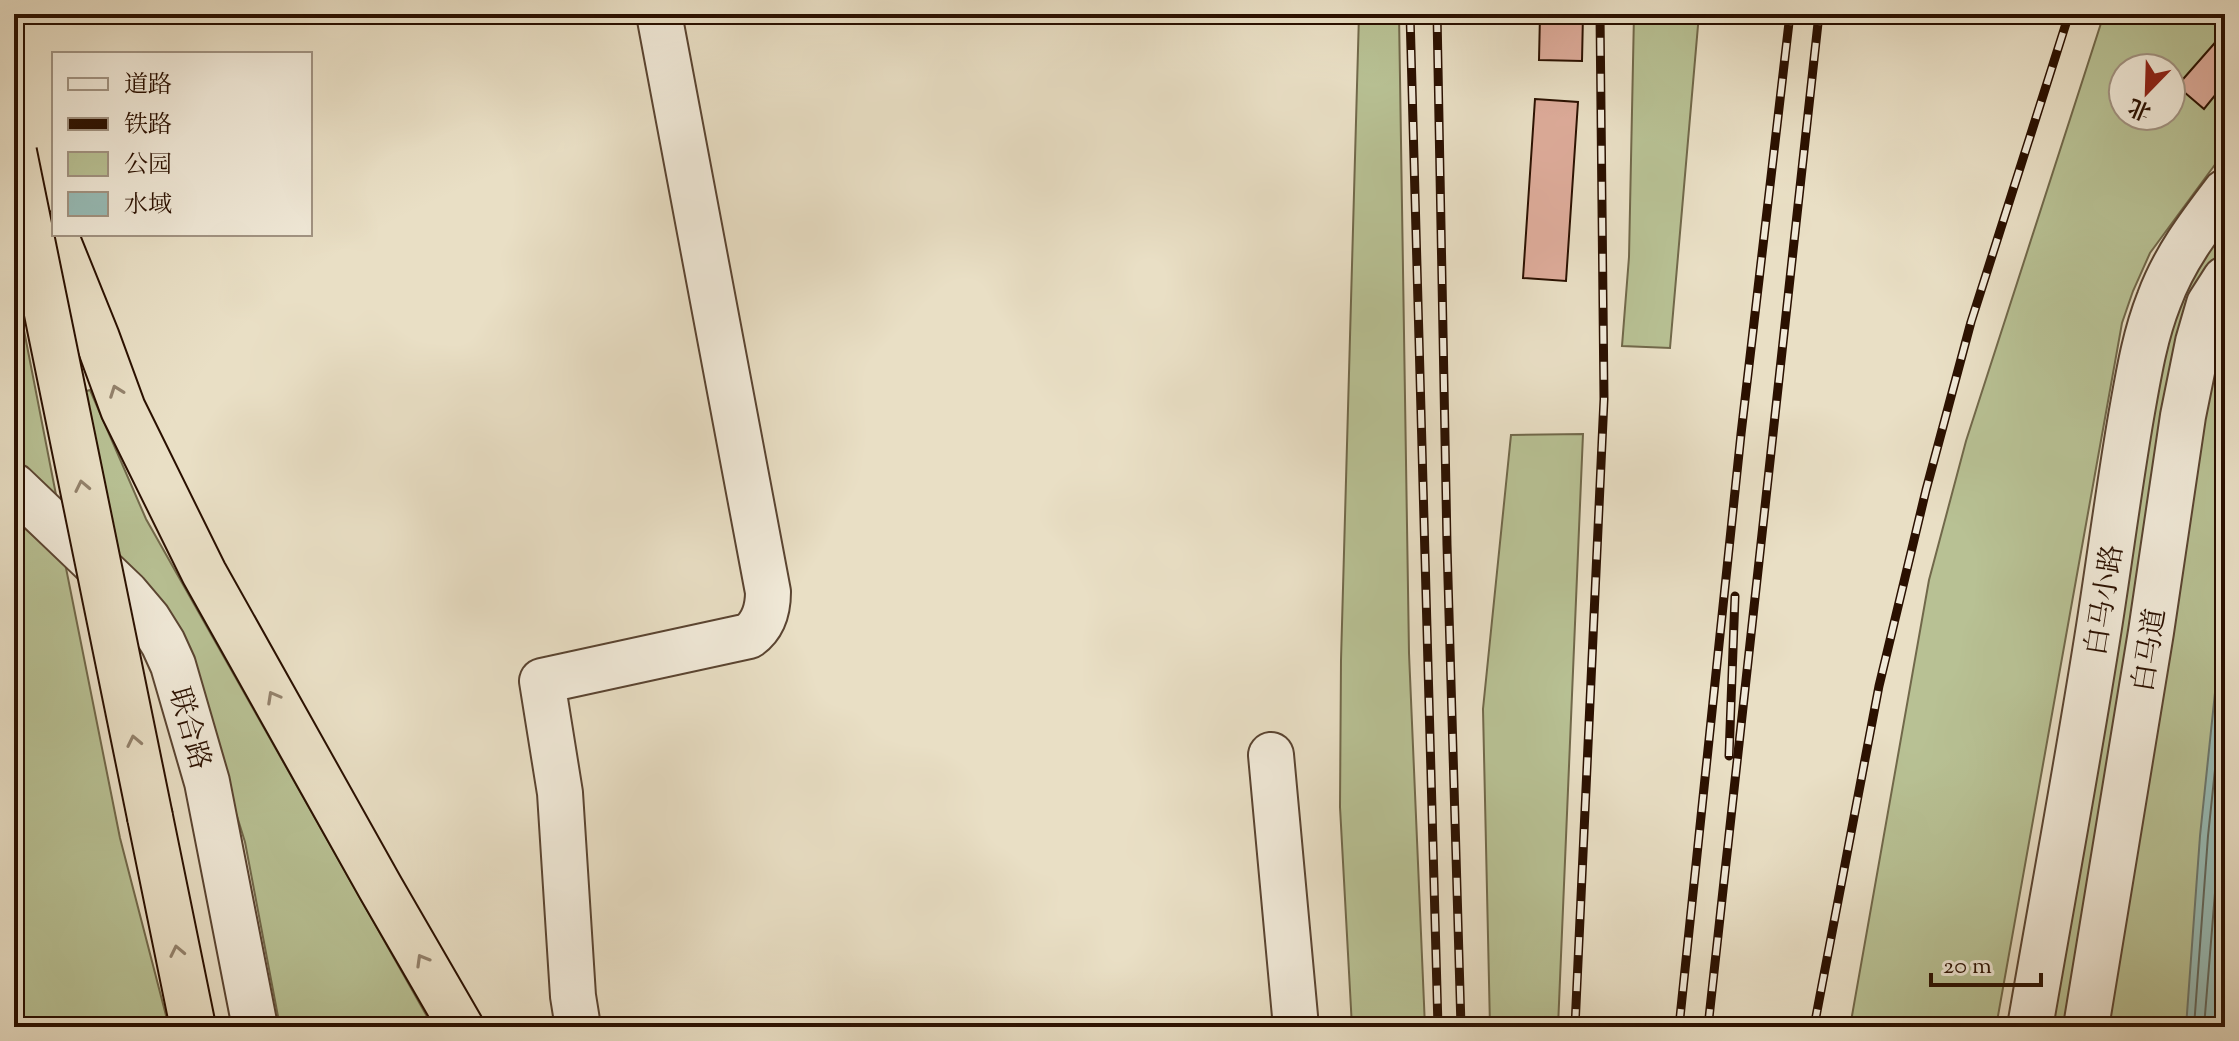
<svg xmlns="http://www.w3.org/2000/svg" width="2239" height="1041" font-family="'Sorts Mill Goudy','Noto Serif SC',serif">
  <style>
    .green { fill: #b8c194; stroke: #71684a; stroke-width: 2; fill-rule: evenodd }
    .water { fill: #97bcb7; stroke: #6b776e; stroke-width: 2 }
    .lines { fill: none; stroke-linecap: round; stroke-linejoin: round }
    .shore { stroke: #60665c; stroke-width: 2 }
    .building { fill: #deac9b; stroke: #2a1000; stroke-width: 2 }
    .minor-casing { stroke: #5a4431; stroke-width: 48 }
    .highway-casing { stroke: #2a1000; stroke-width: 48 }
    .minor { stroke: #f1ead9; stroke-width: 44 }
    .highway { stroke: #e9dfc5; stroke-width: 44 }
    .rail-casing { stroke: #2a1000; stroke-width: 9 }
    .rail { stroke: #f1ead9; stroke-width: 6; stroke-dasharray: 18; stroke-linecap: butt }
    .highway-bridge-casing { stroke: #2a1000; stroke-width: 48; stroke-linecap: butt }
    .highway-bridge { stroke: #e9dfc5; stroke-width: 44 }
    .oneway { stroke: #93826c }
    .labels { text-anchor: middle; stroke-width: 7; stroke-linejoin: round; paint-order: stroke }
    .street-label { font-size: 28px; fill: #2a1000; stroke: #f1ead9 }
  </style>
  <rect width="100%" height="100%" fill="#e9dfc5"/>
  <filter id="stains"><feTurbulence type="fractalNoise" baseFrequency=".0025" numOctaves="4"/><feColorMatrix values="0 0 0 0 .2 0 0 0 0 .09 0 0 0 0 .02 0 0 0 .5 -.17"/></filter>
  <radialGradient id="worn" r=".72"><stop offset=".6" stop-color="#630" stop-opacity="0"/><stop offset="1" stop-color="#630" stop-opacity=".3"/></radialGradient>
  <g class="green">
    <polygon points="1359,14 1399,14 1409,653 1425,1027 1352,1027 1340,807 1341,660"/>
    <polygon points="1634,14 1699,14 1670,348 1622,346 1629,257"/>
    <path d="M2104,14H2225V151L2150,253L2133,291L2122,323L1996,1027H1850L1929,580L1966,441ZM2123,68H2171V116H2123Z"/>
    <polygon points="2225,226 2225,1027 2049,1027 2159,382 2172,322 2184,287"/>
    <polygon points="14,279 58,505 14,464"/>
    <polygon points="90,390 146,519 433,1027 280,1027 245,842 187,656 154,597 118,554 83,392"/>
    <polygon points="1583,434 1558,1027 1490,1027 1483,709 1511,435"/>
    <polygon points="14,519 65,563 120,838 169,1027 14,1027"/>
  </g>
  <polygon class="water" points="2225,597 2225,1027 2186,1027 2200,836"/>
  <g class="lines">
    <g class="shore">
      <polyline points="2194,1027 2208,836 2225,675"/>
      <polyline points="2204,1027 2225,771"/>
      <polyline points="2216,1027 2225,909"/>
    </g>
  </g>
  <g class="building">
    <polygon points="1540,14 1583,14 1582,61 1539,60"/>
    <polygon points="2220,37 2225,41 2225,83 2204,109 2177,86"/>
    <polygon points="1535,99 1578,102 1566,281 1523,278"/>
  </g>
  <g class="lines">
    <defs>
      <g id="minor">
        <polyline points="14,486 126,593 148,619 163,643 173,665 207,782 255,1027"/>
        <polyline points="1271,755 1296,1027"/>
        <path d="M578,1027L573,996L560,793L542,681L749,636C764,625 768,609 768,592L659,14"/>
        <path d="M2030,1027C2053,894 2078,761 2099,627C2110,557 2119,487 2131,417C2138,378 2144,338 2159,300C2174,259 2199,226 2225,192"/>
        <polyline points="2086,1027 2151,632 2183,416 2198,342 2209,304 2225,279"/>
      </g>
      <g id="highway">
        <polyline points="55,234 97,338 123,409 204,573 380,887 461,1027"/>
        <polyline points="150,817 193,1027"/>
      </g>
    </defs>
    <use href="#minor" class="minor-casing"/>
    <use href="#highway" class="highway-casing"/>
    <use href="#minor" class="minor"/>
    <use href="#highway" class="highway"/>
    <defs>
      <g id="rail">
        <polyline points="1410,14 1438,1027"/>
        <polyline points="1437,14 1447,545 1461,1027"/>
        <polyline points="1729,756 1735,596"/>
        <polyline points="1575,1027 1604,399 1600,14"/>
        <polyline points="1679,1027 1741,434 1790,14"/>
        <polyline points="1708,1027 1819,14"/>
        <polyline points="1814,1027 1879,686 1926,490 1971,322 2069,14"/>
      </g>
    </defs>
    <use href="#rail" class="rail-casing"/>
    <use href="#rail" class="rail"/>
    <defs>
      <polyline id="highway-bridge" points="14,152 150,817"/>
    </defs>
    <use href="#highway-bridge" class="highway-bridge-casing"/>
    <use href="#highway-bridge" class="highway-bridge"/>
  </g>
  <defs><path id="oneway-chevron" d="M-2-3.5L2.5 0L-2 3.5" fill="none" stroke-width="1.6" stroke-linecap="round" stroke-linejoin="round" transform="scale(2)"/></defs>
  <g class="oneway">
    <use href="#oneway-chevron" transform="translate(116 391) rotate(-110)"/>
    <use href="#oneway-chevron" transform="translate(82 486) rotate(-102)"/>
    <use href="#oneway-chevron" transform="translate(273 697) rotate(-119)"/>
    <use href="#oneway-chevron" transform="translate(134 741) rotate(-102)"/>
    <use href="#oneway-chevron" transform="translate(177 951) rotate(-102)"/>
    <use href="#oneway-chevron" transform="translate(422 960) rotate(-120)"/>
  </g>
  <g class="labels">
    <g class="street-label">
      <text transform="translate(2103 600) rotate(-81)" y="10">白马小路</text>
      <text transform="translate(2148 650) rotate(-81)" y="10">白马道</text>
      <text transform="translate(191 728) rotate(74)" y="10">联合路</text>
    </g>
  </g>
  <rect width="2239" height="1041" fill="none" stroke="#e9dfc5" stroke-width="48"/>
  <rect x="16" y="16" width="2207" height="1009" fill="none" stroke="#2a1000" stroke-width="4"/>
  <rect x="24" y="24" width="2191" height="993" fill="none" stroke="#2a1000" stroke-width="2"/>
  <rect x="52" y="52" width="260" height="184" fill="#f1ead9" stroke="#a19382" stroke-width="2"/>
  <rect x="68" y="78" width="40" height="12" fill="#f1ead9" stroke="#a19382" stroke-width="2"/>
  <text x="124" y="92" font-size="24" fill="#2a1000">道路</text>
  <rect x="68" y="118" width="40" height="12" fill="#2a1000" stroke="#a19382" stroke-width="2"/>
  <text x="124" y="132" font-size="24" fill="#2a1000">铁路</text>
  <rect x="68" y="152" width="40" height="24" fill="#b8c194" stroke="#a19382" stroke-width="2"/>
  <text x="124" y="172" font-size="24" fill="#2a1000">公园</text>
  <rect x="68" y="192" width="40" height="24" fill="#97bcb7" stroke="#a19382" stroke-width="2"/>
  <text x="124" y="212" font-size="24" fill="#2a1000">水域</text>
  <g transform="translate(2147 92) rotate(203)"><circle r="38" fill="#f1ead9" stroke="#a19382" stroke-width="2"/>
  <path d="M0-6L14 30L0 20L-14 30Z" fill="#8f2418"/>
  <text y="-12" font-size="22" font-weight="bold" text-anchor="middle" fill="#2a1000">北</text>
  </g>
  <path d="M1931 973v12h110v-12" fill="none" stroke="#2a1000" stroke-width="4"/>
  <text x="1943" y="973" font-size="24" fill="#2a1000" stroke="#f1ead9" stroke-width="6" paint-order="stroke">20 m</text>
  <rect width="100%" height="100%" filter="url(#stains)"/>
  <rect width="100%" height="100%" fill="url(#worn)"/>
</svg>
